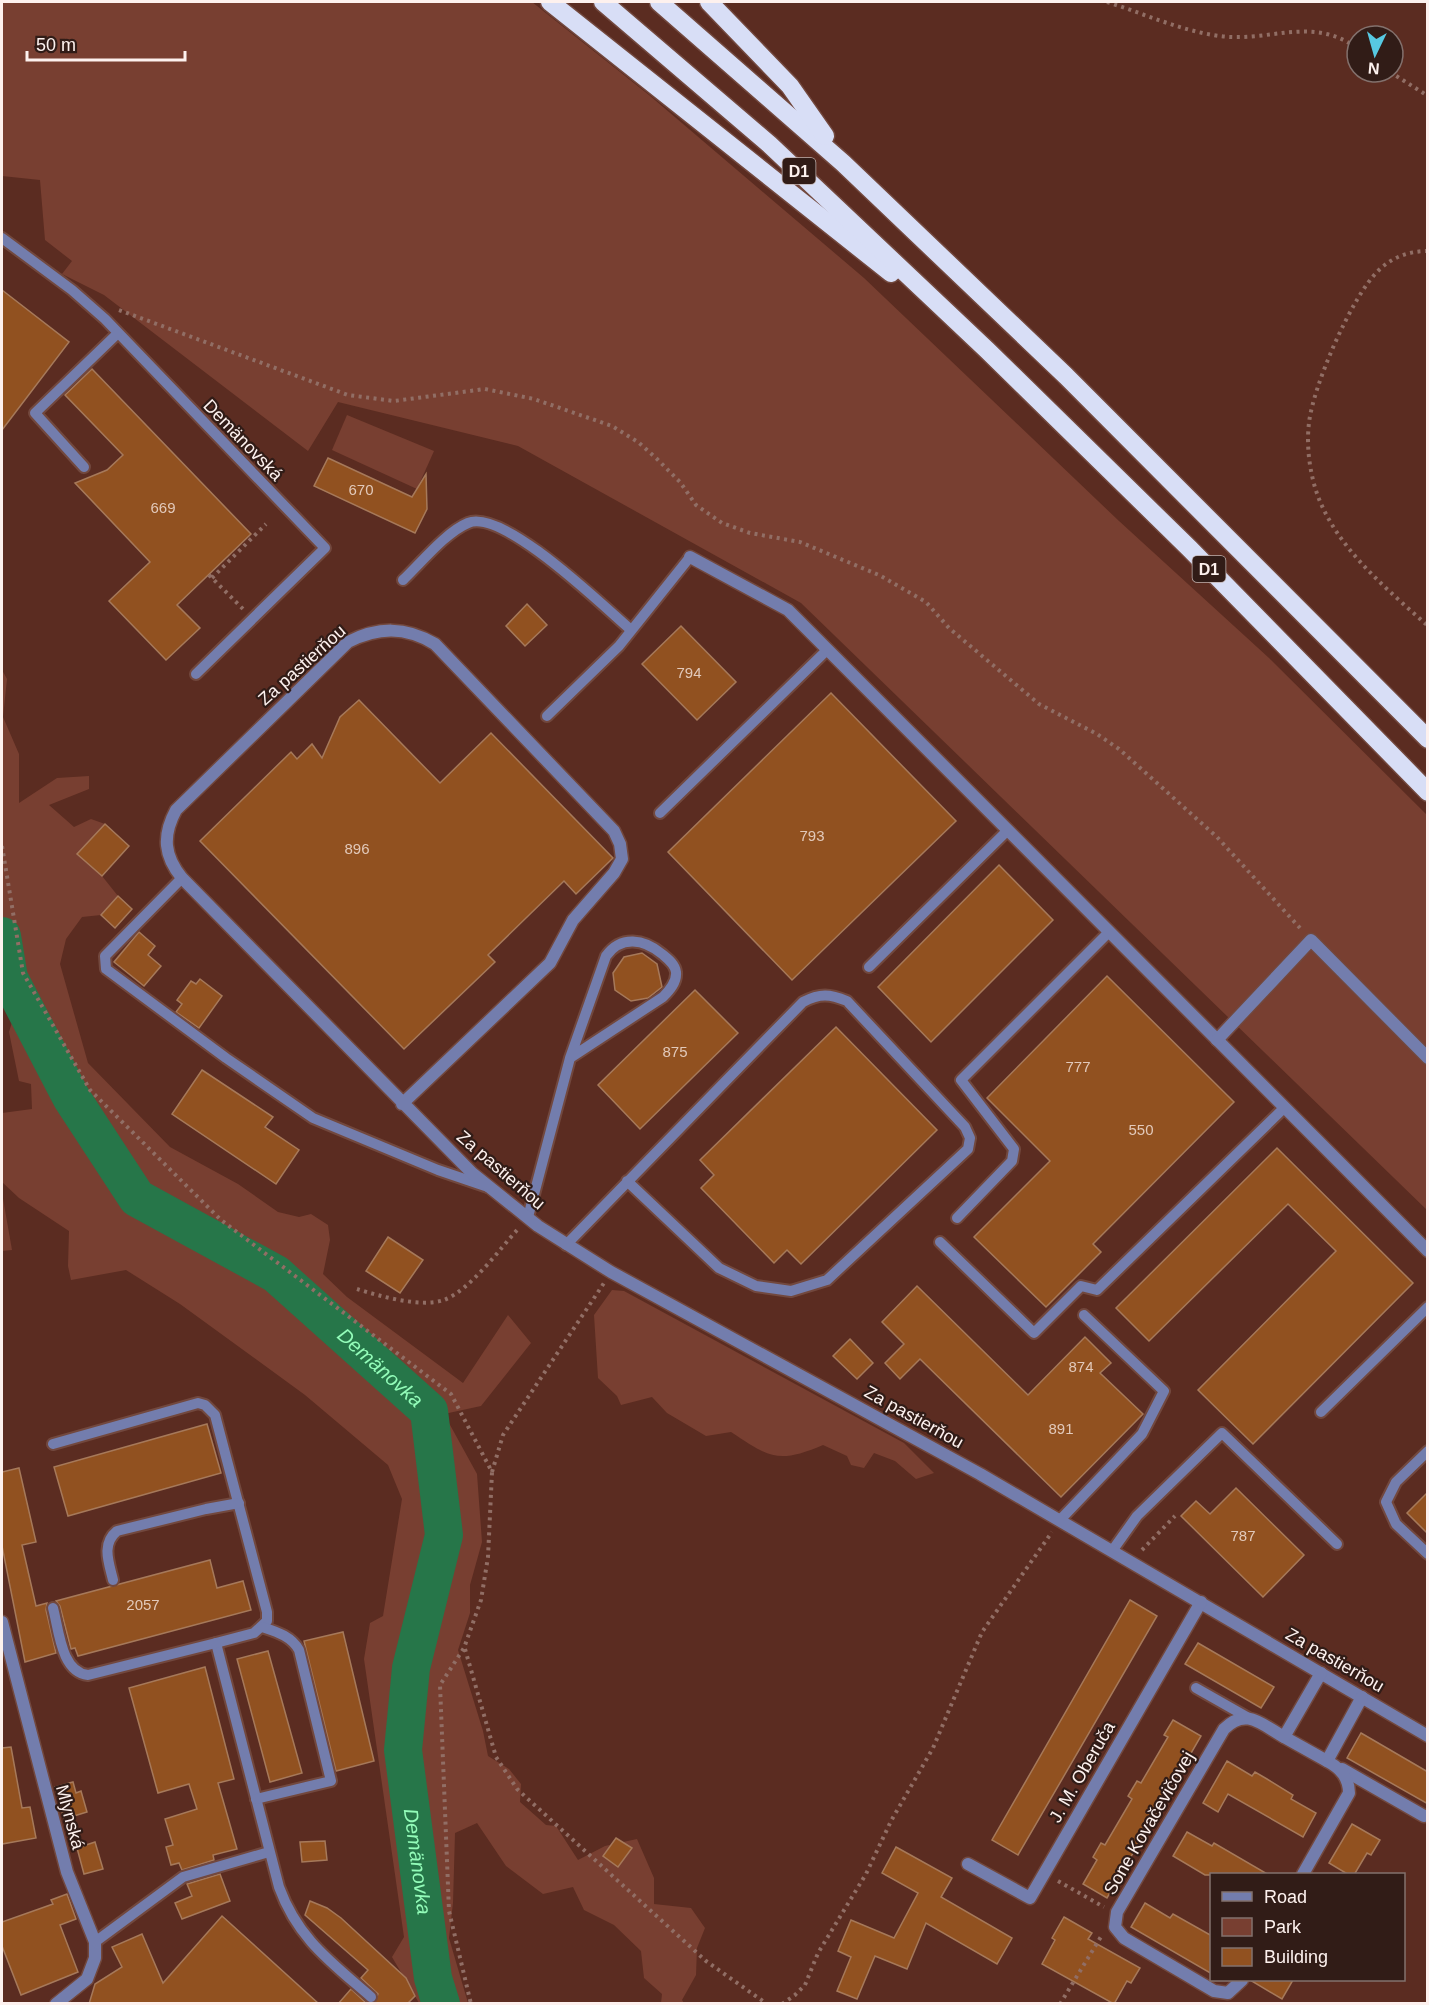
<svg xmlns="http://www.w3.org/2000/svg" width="1429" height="2005" font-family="Arial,sans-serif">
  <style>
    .green { fill: #783f31 }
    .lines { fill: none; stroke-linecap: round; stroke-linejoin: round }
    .river { stroke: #267649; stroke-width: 38 }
    .building { fill: #915120; stroke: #a6795a; stroke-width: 1.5 }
    .lane-casing { stroke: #72483e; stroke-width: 14 }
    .street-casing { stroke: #72483e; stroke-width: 15 }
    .highway-casing { stroke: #72483e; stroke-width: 21 }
    .path { stroke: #916e65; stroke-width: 4; stroke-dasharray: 3 4.5; stroke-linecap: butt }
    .lane { stroke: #737dad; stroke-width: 10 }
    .street { stroke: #737dad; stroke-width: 12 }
    .highway { stroke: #d8def6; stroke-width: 18 }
    .labels { text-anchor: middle; stroke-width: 4.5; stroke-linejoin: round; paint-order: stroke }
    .number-label { font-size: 15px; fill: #e2c9ba }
    .shield { fill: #311c17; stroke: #c0b1ae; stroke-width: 1.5 }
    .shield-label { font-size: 16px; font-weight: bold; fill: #fdf1ee }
    .street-label { font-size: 18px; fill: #fdf1ee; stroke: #311c17 }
    .water-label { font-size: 20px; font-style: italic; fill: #93fcb9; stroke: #311c17 }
  </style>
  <rect width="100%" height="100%" fill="#5b2c21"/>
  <g class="green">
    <polygon points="2,2 532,2 649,95 864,278 1119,521 1269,658 1427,815 1427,1210 801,603 518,446 338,402 308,451 104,295 62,274 72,261 45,240 40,180 2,176"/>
    <polygon points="347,415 434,451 417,489 332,450"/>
    <polygon points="2,670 7,679 3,717 19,754 19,803 57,778 89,776 89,789 49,805 74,827 91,819 105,824 77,854 102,876 118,896 101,915 82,917 66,939 60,964 88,1063 170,1147 238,1184 278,1212 299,1217 311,1214 328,1225 330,1240 323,1274 347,1297 463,1383 508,1315 531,1343 481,1406 444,1414 477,1474 482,1542 470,1585 470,1613 458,1650 483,1731 488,1756 509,1769 521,1784 520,1802 546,1825 556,1826 578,1860 605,1846 637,1839 654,1878 654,1904 691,1908 705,1928 697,1948 696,1975 682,2000 684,2003 661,2003 662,1994 644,1978 641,1951 614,1925 584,1910 573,1887 543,1894 506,1866 477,1823 455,1833 453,1903 449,1938 468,2003 419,2003 392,1957 404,1937 364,1659 370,1623 383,1616 402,1499 388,1465 305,1395 180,1304 126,1270 71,1280 68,1266 69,1231 19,1198 2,1182 2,1113 32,1109 31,1084 19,1081 9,1032 24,983 18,971 2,975"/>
    <polygon points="2,1193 12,1250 2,1251"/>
    <path d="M612,1290L624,1291L904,1443L934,1473L916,1479L895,1461L874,1453L864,1468L851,1465L847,1456L823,1445C778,1464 770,1458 731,1432L706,1436L667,1413L652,1397L621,1405L617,1396L598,1378L594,1315Z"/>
  </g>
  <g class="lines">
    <path class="river" id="s1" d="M2,936L9,978L71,1097L137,1198L276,1274L429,1411L444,1535L411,1668L403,1750L433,1978L441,2004"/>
  </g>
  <g class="building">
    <polygon points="2,290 69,342 2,430"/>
    <polygon points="92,369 251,534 177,605 200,628 166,660 109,601 150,562 75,483 107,470 123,455 65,395"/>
    <polygon points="328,458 412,497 426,474 427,509 415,533 314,486"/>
    <polygon points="527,604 547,625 525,646 506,626"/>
    <polygon points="681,626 736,682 697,720 642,664"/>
    <polygon points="831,693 956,821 792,980 668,852"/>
    <polygon points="359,700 440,783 491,733 613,858 576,894 564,881 488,955 495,962 404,1049 200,841 291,752 297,759 312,744 322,758 340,717"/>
    <polygon points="105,824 129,846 102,876 77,854"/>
    <polygon points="999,865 1053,920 931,1042 878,987"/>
    <polygon points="118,896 132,909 115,928 101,915"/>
    <polygon points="139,932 155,946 148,955 161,966 144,986 114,962"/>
    <polygon points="642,953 657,964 662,987 648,998 631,1001 615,990 613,973 624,957"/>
    <polygon points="1107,976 1234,1102 1093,1244 1101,1252 1046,1307 974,1237 1050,1161 987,1098"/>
    <polygon points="200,979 222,996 199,1028 176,1012 182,1004 177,1000 191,981 196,984"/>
    <polygon points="695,990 738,1033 640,1129 598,1085"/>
    <polygon points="836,1027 937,1130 801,1264 787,1250 774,1263 701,1188 714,1175 700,1160"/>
    <polygon points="202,1070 273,1117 265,1127 299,1150 276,1184 172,1114"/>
    <polygon points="1277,1148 1413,1283 1253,1444 1198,1390 1336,1251 1288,1204 1149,1341 1116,1308"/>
    <polygon points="388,1237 423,1260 400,1293 366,1271"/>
    <polygon points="917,1286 1028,1395 1085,1337 1111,1363 1100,1373 1143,1414 1061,1497 920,1359 900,1379 885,1363 904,1344 882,1322"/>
    <polygon points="850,1339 873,1363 857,1379 833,1356"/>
    <polygon points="207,1424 221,1473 68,1516 54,1467"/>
    <polygon points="19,1468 36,1542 22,1545 36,1606 47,1603 46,1610 56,1653 25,1662 2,1546 2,1472"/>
    <polygon points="1236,1488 1304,1555 1263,1597 1181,1516 1196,1501 1210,1514"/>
    <polygon points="1428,1492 1428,1534 1407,1513"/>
    <polygon points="210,1560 217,1588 243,1581 251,1610 78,1656 75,1648 71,1649 60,1606 56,1601"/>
    <polygon points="1130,1600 1157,1616 1018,1855 992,1840"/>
    <polygon points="343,1632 374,1761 336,1771 304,1641"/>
    <polygon points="1198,1643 1274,1687 1261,1708 1185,1664"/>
    <polygon points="268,1651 302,1773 270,1782 237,1659"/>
    <polygon points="205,1667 234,1779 218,1783 237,1849 213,1855 214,1860 182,1870 179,1863 171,1865 166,1847 173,1845 165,1819 197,1809 189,1784 158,1793 129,1688"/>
    <polygon points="1173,1720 1201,1736 1107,1898 1083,1884 1097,1860 1093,1857 1101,1843 1105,1845 1132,1799 1128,1796 1137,1781 1141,1783 1168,1737 1164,1735"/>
    <polygon points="1361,1733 1428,1772 1428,1804 1347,1758"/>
    <polygon points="11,1747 22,1808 30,1807 36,1838 2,1844 2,1748"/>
    <polygon points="1227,1761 1252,1776 1255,1772 1267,1779 1293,1795 1291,1799 1316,1813 1303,1837 1228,1794 1218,1812 1203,1803"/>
    <polygon points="73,1782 76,1793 81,1791 87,1812 64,1819 55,1787"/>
    <polygon points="1352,1824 1380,1840 1371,1855 1367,1853 1354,1875 1349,1875 1329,1863"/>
    <polygon points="1187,1832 1212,1846 1214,1843 1269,1875 1205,1875 1173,1856"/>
    <polygon points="616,1838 632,1848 618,1867 603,1856"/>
    <polygon points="325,1841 327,1860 302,1862 300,1842"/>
    <polygon points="95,1842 103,1869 84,1874 77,1848"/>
    <polygon points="896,1847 952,1878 941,1897 1012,1938 997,1964 926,1923 907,1969 875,1956 857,1999 837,1991 851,1957 838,1951 851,1920 894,1938 918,1893 882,1873"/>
    <polygon points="220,1874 230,1901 182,1919 175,1903 192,1896 187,1884"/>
    <polygon points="67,1894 76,1919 60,1925 78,1972 21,1995 2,1946 2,1922 53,1904 51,1900"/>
    <polygon points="310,1901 327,1908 341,1918 406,1978 415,1996 407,2004 374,2004 378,1994 361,1978 368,1970 305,1915"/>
    <polygon points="1145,1903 1170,1918 1173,1914 1212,1936 1212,1974 1131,1927"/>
    <polygon points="222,1916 319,2004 89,2004 95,1984 122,1967 112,1947 142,1934 163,1983"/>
    <polygon points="1064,1917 1092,1933 1088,1939 1140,1968 1131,1983 1127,1981 1114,2004 1042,1964 1055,1940 1052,1938"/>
    <polygon points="1250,1980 1293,1980 1282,1999"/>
    <polygon points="351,1989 366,2003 368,2004 338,2004"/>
  </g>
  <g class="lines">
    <defs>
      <g id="lane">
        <polyline points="2,238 72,290 105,319 325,548 196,674"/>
        <polyline points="84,467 35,413 117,334"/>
        <path d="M403,580C421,563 446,532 468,523C503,508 603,606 631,630"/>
        <polyline points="547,716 619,646 690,557"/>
        <polyline points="660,813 827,650"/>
        <polyline points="182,878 105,956 106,969 226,1058 313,1118 438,1170 488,1187"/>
        <polyline points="869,967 1007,831"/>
        <path d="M528,1217L570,1058L606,956C621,935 644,939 662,954C668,959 675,964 676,972C677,982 670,990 663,997L570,1058"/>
        <polyline points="957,1218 1012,1161 1014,1149 961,1080 1108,933"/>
        <polyline points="940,1242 1034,1333 1081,1286 1097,1290 1284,1108"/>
        <path d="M566,1245C645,1163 724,1083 803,1002C820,993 830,994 847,1001L965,1127L970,1138L968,1149L827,1280L791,1291L756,1286L719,1268L627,1181"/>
        <polyline points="1321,1412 1428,1307"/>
        <path d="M53,1444L198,1403L205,1405L215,1415L267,1612V1621L254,1633L216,1643L279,1887C298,1939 331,1962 371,1997"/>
        <polyline points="1428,1451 1396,1482 1386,1502 1396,1524 1428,1554"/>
        <polyline points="1060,1520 1142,1434 1164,1391 1084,1315"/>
        <polyline points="1112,1551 1137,1516 1222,1433 1337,1544"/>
        <path d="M113,1580C109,1563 101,1544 117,1531L206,1509L239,1503"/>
        <path d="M53,1608C59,1630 61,1672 88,1675L216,1643"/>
        <polyline points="1196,1688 1247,1717"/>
        <path d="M256,1799L331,1781L299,1650C291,1636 277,1632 262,1627"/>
        <polyline points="95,1942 183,1877 269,1852"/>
      </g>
      <g id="street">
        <polyline points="690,557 788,610 1428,1251"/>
        <polyline points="1217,1040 1311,940 1428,1058"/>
        <path d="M402,1104L550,963L573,920L614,873L622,859L620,844L614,831L435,644C405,626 378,627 348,642L176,810C162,836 164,856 182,878L472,1173L538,1226L611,1272L980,1474L1428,1736"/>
        <polyline points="2,1622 67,1872 95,1942 95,1958 87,1979 56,2004"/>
        <polyline points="1284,1737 1327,1761"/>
        <polyline points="1342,1769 1424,1816"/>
        <polyline points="968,1864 1030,1898 1201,1602"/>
        <path d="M1303,1874L1349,1793C1349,1777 1340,1768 1327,1761L1362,1697"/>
        <path d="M1242,1980L1228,1993L1214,1991L1124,1938L1115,1927L1117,1912L1224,1729C1246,1707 1261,1724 1284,1737L1321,1673"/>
      </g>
      <g id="highway">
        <polyline points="550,2 891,273"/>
        <polyline points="603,2 769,144 987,350 1190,549 1428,792"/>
        <polyline points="659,2 843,163 1066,376 1428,739"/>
        <polyline points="709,2 790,86 825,136"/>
      </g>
    </defs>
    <use href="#lane" class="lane-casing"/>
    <use href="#street" class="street-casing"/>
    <use href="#highway" class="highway-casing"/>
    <g class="path">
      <path d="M1107,2C1142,13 1177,29 1213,35C1267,45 1309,14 1357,48"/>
      <polyline points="1390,72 1428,96"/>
      <path d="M1428,251C1409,251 1392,257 1378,271C1352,296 1313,386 1309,423C1306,447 1310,476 1319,499C1340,551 1387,589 1428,626"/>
      <polyline points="119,310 348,395 394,401 485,389 534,399 612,426 638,442 657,459 680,482 696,505 722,523 750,533 800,542 879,575 926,602 949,628 1039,704 1097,734 1119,749 1217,837 1300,928"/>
      <polyline points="209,575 244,610"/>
      <polyline points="212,578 266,524"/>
      <polyline points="2,846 23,973 90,1090 221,1220 451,1394 492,1472 488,1557 481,1600 464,1648 440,1685 449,1911 471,2004"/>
      <path d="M357,1289C379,1296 421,1308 444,1300C470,1290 499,1250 518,1229"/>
      <polyline points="492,1472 503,1435 604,1283"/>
      <polyline points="1142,1550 1175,1516"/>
      <polyline points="465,1649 496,1757 517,1789 706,1961 767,2004"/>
      <polyline points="1058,1881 1104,1907"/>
      <polyline points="782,2004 795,1995 805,1985 818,1953 866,1874 891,1821 933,1748 982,1632 1052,1532"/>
      <polyline points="1060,2004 1102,1935"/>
    </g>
    <use href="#lane" class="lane"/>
    <use href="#street" class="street"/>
    <use href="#highway" class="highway"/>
  </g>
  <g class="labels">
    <g class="number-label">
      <text x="361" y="495">670</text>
      <text x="163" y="513">669</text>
      <text x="689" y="678">794</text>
      <text x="812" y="841">793</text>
      <text x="357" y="854">896</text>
      <text x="675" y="1057">875</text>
      <text x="1078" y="1072">777</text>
      <text x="1141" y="1135">550</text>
      <text x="1081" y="1372">874</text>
      <text x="1061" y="1434">891</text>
      <text x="1243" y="1541">787</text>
      <text x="143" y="1610">2057</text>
    </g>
    <g class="shield">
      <rect x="782.5" y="158" width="33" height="26" rx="4.5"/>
      <rect x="1192.5" y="556" width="33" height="26" rx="4.5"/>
    </g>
    <g class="shield-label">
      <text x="799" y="177">D1</text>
      <text x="1209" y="575">D1</text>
    </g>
    <g class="street-label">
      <text transform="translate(243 440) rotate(46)" y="6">Demänovská</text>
      <text transform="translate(302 665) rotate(-42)" y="6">Za pastierňou</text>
      <text transform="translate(501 1170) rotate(41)" y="6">Za pastierňou</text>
      <text transform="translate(914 1417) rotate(29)" y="6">Za pastierňou</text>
      <text transform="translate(1335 1660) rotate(30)" y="6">Za pastierňou</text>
      <text transform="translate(1082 1772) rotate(-60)" y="6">J. M. Oberuča</text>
      <text transform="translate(70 1817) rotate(75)" y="6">Mlynská</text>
      <text transform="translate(1149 1823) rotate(-60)" y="6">Sone Kovačevičovej</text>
    </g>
    <g class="water-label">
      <text dy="7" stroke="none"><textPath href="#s1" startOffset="596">Demänovka</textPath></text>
      <text dy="7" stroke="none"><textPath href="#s1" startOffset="1118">Demänovka</textPath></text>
    </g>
  </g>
  <rect width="1429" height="2005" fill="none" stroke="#fdf1ee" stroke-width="6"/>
  <rect x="1210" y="1873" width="195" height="108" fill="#311c17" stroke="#83716d" stroke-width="1.5"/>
  <rect x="1222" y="1892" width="30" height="9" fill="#737dad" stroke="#83716d" stroke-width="1.5"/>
  <text x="1264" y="1903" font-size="18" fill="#fdf1ee">Road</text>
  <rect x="1222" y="1918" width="30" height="18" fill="#783f31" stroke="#83716d" stroke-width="1.5"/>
  <text x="1264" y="1933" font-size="18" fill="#fdf1ee">Park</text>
  <rect x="1222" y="1948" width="30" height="18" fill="#915120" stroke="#83716d" stroke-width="1.5"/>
  <text x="1264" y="1963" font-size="18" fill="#fdf1ee">Building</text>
  <g transform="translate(1375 54) rotate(185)"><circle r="28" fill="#311c17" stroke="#83716d" stroke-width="1.5"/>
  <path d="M0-4.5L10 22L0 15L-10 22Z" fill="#57c9e2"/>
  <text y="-9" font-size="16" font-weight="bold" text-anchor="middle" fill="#fdf1ee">N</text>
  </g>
  <path d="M27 51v9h158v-9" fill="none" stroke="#fdf1ee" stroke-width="3"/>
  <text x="36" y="51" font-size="18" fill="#fdf1ee" stroke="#311c17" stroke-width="4.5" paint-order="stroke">50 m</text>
</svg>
